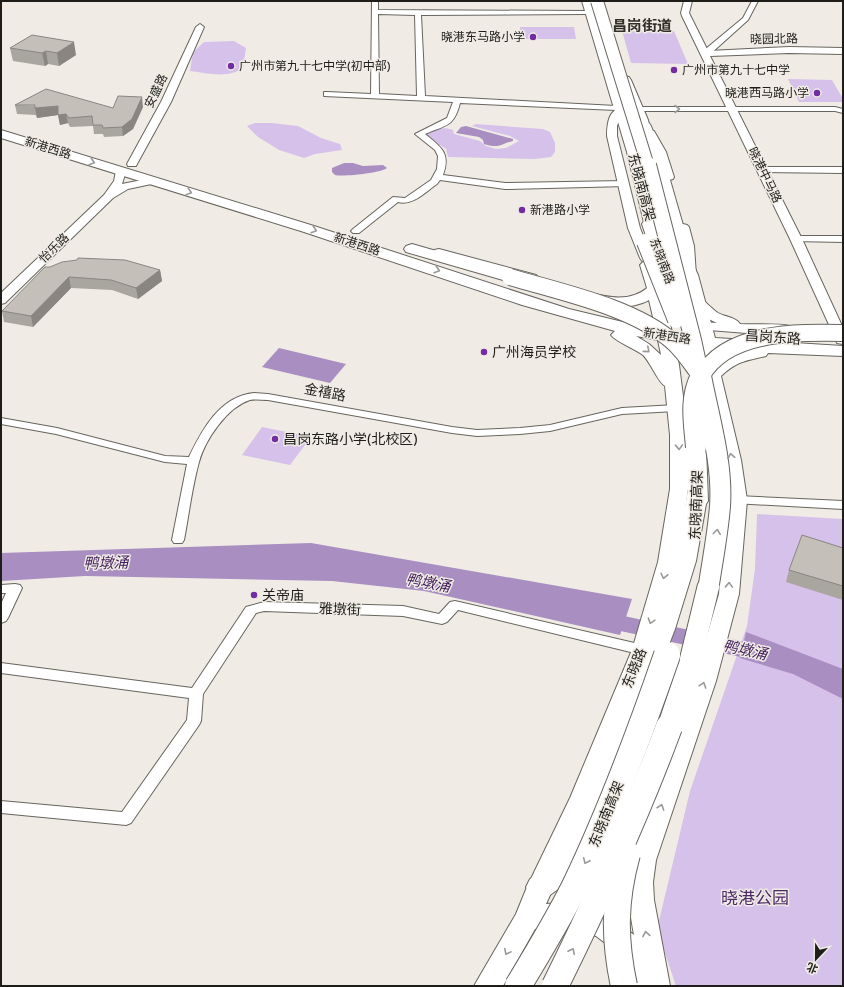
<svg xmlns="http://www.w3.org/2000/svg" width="844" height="987" font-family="'Varela Round','Noto Sans SC',sans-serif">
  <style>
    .green { fill: #d6c1ea }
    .water { fill: #a88ec1 }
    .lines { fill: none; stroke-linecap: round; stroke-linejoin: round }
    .river { fill: #a88ec1; fill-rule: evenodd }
    .minor-casing { stroke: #68655e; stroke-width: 2 }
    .tertiary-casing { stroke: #68655e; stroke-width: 2 }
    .secondary-casing { stroke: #68655e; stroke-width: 2 }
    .primary-casing { stroke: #68655e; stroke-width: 2 }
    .trunk-casing { stroke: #68655e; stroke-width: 2 }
    .minor { fill: #fff; fill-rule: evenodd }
    .tertiary { fill: #fff; fill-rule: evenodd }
    .secondary { fill: #fff; fill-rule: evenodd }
    .primary { fill: #fff; fill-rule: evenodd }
    .trunk { fill: #fff; fill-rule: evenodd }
    .trunk-bridge-far3-casing { stroke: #68655e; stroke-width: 14; stroke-linecap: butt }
    .trunk-bridge-far2-casing { stroke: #68655e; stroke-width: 18; stroke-linecap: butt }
    .trunk-bridge-far1-casing { stroke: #68655e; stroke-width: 22; stroke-linecap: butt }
    .trunk-bridge-casing { stroke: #68655e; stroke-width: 28; stroke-linecap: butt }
    .trunk-bridge-far3 { stroke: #fff; stroke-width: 12 }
    .trunk-bridge-far2 { stroke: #fff; stroke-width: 16 }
    .trunk-bridge-far1 { stroke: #fff; stroke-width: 20 }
    .trunk-bridge { stroke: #fff; stroke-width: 26 }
    .wall { fill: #a9a59f }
    .shaded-wall { fill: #898682 }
    .building { fill: #c4c0b9; stroke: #898682 }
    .oneway { stroke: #9a9998 }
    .poi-dot { fill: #722da1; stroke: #f0ece5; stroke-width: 1.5 }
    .labels { text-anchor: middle; stroke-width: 3; stroke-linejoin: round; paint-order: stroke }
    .far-poi-label { font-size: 12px; fill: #1e1d1a; stroke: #f0ece5; text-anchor: start }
    .far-street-label { font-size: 12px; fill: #1e1d1a; stroke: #f0ece5 }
    .street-label { font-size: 14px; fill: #1e1d1a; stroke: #f0ece5 }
    .poi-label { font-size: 14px; fill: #1e1d1a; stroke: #f0ece5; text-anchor: start }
    .far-district-label { font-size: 15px; font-weight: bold; fill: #312e28; stroke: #f0ece5 }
    .water-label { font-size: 15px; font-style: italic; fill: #401c5a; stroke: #f0ece5 }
    .near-park-label { font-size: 17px; fill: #4c2967; stroke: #f0ece5 }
  </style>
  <rect width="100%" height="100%" fill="#f0ece5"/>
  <g class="green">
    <polygon points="520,27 574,27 576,39 521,39"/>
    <polygon points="622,31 674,31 688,64 631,63"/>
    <path d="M234,41L246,48L243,68C227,79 208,73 190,71L193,52L204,42Z"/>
    <polygon points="788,79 832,80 843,99 843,102 799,102"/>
    <polygon points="255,123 272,123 298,126 321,138 340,144 342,150 315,154 304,158 279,150 258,137 247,126"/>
    <path d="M476,124L543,129L550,132L555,143V152L551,157L535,159L448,157L446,149L426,136V134C436,129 443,126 453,130L454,134L480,141L486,146L496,149L506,148L519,141L510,136L472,126Z"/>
    <polygon points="262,427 311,437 290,465 242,455"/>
    <polygon points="757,514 843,519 843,986 676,986 657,929 690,791 747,626 755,569"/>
  </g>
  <g class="water">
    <path d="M466,126L513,139V141C500,144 500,149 484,144L483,140L479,137L456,133L461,127Z"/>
    <path d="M344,163H353L363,166L383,165L387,168C381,173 343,177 335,175L332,172V168Z"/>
    <polygon points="279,348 346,364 330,383 262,367"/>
    <polygon points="311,543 632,599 620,635 424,591 332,581 85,576 1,581 1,553"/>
    <polygon points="746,632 843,669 843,699 793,674 740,658"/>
  </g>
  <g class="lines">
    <polygon class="river" points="596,610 769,647 778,649 781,655 778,661 769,663 588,624 584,618 588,612"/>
    <defs>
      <g id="minor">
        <path d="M372,1H378V10L589,11V13L587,14L421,15L425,96L616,106L620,108L616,110L460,103C454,127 446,125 425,134C441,147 451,153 443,175L505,183L624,181L628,184L627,186L505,189L440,180L437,184C425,192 413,206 398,202L359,233H353L351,231L353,229L393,197L405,198L431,180L437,169L438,156L435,150L415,134L447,118L453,102L324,96V92H327L371,94ZM378,14L415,15L417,96L379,94Z"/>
        <polygon points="752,1 758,1 748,20 708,56 702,56 702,52 743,18"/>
        <polygon points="635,107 835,107 843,109 843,113 835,111 635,111"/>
        <polygon points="762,167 843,167 843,173 759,172 758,170"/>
        <polygon points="796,236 843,236 843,242 793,241 791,239"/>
        <path d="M254,393L268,394L452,427L477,430L520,428L550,425L622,408L676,405L682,408L676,411L622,414L550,431L520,434L477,436L452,433L268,400C262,400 255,399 250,400C227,407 205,440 199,462C192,487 189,514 184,540L182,543H174L172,540L187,464L165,462L56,434L1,424V418L57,428L165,456L189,457C202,430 220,396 254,393Z"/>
        <polygon points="737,496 843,501 843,509 733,503 731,500 733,497"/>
        <polygon points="15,584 20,585 22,588 8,618 6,621 1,623 1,604 6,593 1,593 1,585"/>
        <polygon points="455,601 643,645 648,647 650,650 648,653 643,655 458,610 447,622 442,624 403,616 264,611 256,613 203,694 201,721 199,725 131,823 126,825 1,813 1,801 122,812 187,720 189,698 1,673 1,663 192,688 246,607 264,602 403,606 439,614 450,602"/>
      </g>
      <g id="tertiary">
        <polygon points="684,1 692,1 689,13 708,51 789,47 843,48 843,54 789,53 710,56 802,239 843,328 843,344 837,343 836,340 790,239 682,16 681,13"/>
        <polygon points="200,24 204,27 171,102 137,164 136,166 128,166 127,164 161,102 196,27"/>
        <path d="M617,110L622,113L617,126V136L640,228L652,258L650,261H642L640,258L628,228L607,136C607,128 608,112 617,110Z"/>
        <polygon points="650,130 654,131 666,152 674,177 673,179 669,180 664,177 656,152 645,133"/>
        <polygon points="121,168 126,171 122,184 152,178 157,181 156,183 128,189 113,198 5,303 1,304 1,293 104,195 114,181 116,171"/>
        <polygon points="683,224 687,225 689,227 694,246 696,275 694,278 686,278 684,275 682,246 677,227 679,225"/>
      </g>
      <path id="secondary" d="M697,298C706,300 710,308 718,313C725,317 736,317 740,324C755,325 777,323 790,326L792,329L790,332L759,334L684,328L682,325L684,322L689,321L717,323C707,319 696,311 690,302L692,299Z"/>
      <g id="primary">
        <polygon points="625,76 629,77 631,80 648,120 654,147 652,150 642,150 640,147 636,120 619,80 621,77"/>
        <path d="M1,130L314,226L569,309L656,330L649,300C630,310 610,307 589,301L587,298L589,295C595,293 599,295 605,296C620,299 635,298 647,288L640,265L643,262L648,260L653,262L663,289L672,333L698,337L682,275L667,242L662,227L664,224L669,223L674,224L698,275L715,338L843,346V356L768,353L766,356C745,361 737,361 721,376L741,460L747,500L739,594L716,681L656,860L653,882L654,900L670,986H636L618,953L596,936L577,929L553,925L535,929L503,986H474L516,914L527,887L570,798L632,650L658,562L670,489V435L665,386C658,382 651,363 643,355C634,348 616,342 611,335L615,331L522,305L304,232L1,138ZM636,336L658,340L661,355L649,344ZM675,343L700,347L704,375L723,460L727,500L719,594L694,681L630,860C626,889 629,906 634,935C627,930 621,923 613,920C596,911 565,901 546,904L594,798L654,650L678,562L688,489L689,467L688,435L679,365ZM717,348L738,350L740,351L719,361Z"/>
        <polygon points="649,220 654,221 656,224 683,298 681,301 675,303 669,301 667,298 642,224 644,221"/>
        <polygon points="439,249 536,275 539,278 536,281 531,283 434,256 432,253 434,250"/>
      </g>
      <g id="trunk">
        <polygon points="582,1 594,1 641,152 665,243 662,246 657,248 652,246 649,243 627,152"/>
        <polygon points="644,122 649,123 651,126 668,173 689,246 686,249 681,251 676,249 673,246 654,173 637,126 639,123"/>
        <polygon points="412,244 516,274 518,277 516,280 510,282 406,252 404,249 406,246"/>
        <polygon points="696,441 703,443 706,447 708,501 706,504 696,561 675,629 638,725 576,871 572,879 550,895 540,898 530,895 526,887 530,879 553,864 614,725 653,629 668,584 680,537 688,490 686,447 689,443"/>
        <polygon points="709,577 717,579 720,584 702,658 681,727 678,733 669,736 660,733 657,727 680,658 698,584 701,579"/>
      </g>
    </defs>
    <use href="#minor" class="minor-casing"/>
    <use href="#tertiary" class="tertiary-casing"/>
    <use href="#secondary" class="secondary-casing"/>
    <use href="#primary" class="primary-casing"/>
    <use href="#trunk" class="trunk-casing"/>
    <use href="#minor" class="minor"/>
    <use href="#tertiary" class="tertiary"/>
    <use href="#secondary" class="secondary"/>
    <use href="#primary" class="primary"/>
    <use href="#trunk" class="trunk"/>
    <defs>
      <polyline id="trunk-bridge-far3" points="597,1 648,166"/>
      <g id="trunk-bridge-far2">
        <polyline points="648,165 693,340 701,377"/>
        <polyline points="645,242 676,320"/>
        <path d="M510,277C560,292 634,307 673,342C682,350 689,360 696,370"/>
        <path d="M701,377C726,331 797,332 843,333"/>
      </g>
      <g id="trunk-bridge-far1">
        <path d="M701,376C709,418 723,463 720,506C718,532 713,558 709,584"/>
        <path d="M696,447C694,423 689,398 701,376"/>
      </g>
      <g id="trunk-bridge">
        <path d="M518,986C538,953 558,920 575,886C611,811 640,733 667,655"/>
        <path d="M555,986C597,901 636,816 669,727"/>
        <path d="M624,986C614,939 614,901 627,854"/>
      </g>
    </defs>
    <use href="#trunk-bridge-far3" class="trunk-bridge-far3-casing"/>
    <use href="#trunk-bridge-far2" class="trunk-bridge-far2-casing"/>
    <use href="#trunk-bridge-far1" class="trunk-bridge-far1-casing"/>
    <use href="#trunk-bridge" class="trunk-bridge-casing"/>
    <use href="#trunk-bridge-far3" class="trunk-bridge-far3"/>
    <use href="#trunk-bridge-far2" class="trunk-bridge-far2"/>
    <use href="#trunk-bridge-far1" class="trunk-bridge-far1"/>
    <use href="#trunk-bridge" class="trunk-bridge"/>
  </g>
  <g class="wall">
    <polygon points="32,35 76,55 59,66 48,64 45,66 13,61 10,48"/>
    <polygon points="15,105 113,108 143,107 133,129 123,136 104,137 103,134 94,134 93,126 70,127 68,123 60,125 58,115 37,118 36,115 17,114"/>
    <polygon points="50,267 160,270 162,281 138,299 112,290 71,288 33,327 4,322 2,311"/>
    <polygon points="843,548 843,600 786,582 789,570"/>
  </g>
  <g class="shaded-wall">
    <polygon points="74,42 76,55 59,66 57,53"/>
    <polygon points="46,51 48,64 45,66 42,53"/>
    <polygon points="142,97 143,107 133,129 123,136 122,127"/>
    <polygon points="58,106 66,114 68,123 60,125 58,115 37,118 35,108"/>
    <polygon points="160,270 162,281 138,299 136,288"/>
    <polygon points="69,277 71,288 33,327 31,316"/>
  </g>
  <g class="building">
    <polygon points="32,35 74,42 57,53 46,51 42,53 10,48"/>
    <polygon points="46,89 113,108 118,96 142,97 132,119 122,127 103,128 102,125 93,125 92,116 69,118 66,114 58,115 58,106 35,108 35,105 15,105"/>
    <polygon points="78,258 125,260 160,270 136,288 111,280 69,277 31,316 2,311 45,267 50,267 62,262 77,260"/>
    <polygon points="802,535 843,548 843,586 789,570"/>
  </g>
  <defs><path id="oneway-chevron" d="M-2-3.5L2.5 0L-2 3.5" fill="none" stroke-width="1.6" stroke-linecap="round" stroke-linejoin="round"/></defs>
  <g class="oneway">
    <use href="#oneway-chevron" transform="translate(677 109)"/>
    <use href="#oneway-chevron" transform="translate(92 162) rotate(17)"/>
    <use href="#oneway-chevron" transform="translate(189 192) rotate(17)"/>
    <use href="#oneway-chevron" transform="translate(314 230) rotate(17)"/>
    <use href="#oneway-chevron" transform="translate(437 270) rotate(18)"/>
    <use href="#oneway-chevron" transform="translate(647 350) rotate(41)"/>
    <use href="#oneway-chevron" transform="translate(679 447) rotate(88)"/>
    <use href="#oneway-chevron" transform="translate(731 456) rotate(-101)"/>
    <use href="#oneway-chevron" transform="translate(717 532) rotate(-83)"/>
    <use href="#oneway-chevron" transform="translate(664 576) rotate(103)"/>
    <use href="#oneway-chevron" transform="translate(729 585) rotate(-88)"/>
    <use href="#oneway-chevron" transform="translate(651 621) rotate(108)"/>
    <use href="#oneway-chevron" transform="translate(703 685) rotate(-72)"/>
    <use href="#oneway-chevron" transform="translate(661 807) rotate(-71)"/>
    <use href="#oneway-chevron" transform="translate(586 861) rotate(115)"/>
    <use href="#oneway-chevron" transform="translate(646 934) rotate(-100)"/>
    <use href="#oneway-chevron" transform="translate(572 951) rotate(-64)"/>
    <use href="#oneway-chevron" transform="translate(507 952) rotate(118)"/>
  </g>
  <g class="poi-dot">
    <circle cx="533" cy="37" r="4"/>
    <circle cx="231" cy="66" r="4"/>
    <circle cx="674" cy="70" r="4"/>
    <circle cx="817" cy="93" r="4"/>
    <circle cx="522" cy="210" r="4"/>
    <circle cx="484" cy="352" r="4"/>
    <circle cx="275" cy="439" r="4"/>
    <circle cx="254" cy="595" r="4"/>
  </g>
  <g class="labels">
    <g class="far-poi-label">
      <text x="525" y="41" text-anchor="end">晓港东马路小学</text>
      <text x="239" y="70">广州市第九十七中学(初中部)</text>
      <text x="682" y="74">广州市第九十七中学</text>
      <text x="809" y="97" text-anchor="end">晓港西马路小学</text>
      <text x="530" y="214">新港路小学</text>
    </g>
    <g class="far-street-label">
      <text transform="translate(774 39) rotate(-1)" y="4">晓园北路</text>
      <text transform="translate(156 91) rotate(-64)" y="4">安盛路</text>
      <text transform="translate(48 148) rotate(17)" y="4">新港西路</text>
      <text transform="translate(765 175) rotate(64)" y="4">晓港中马路</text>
      <text transform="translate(357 244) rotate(18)" y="4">新港西路</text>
      <text transform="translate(54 248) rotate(-44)" y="4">怡乐路</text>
      <text transform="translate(662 261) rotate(69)" y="4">东晓南路</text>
      <text transform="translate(667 336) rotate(9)" y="4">新港西路</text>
    </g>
    <g class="street-label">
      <text transform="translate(642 187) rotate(75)" y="5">东晓南高架</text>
      <text transform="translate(773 337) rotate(4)" y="5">昌岗东路</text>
      <text transform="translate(325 392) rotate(11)" y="5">金禧路</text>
      <text transform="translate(696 505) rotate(-88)" y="5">东晓南高架</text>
      <text transform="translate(340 609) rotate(2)" y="5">雅墩街</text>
      <text transform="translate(634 668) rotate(-68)" y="5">东晓路</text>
      <text transform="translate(606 814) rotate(-68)" y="5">东晓南高架</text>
    </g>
    <g class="poi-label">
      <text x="492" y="357">广州海员学校</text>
      <text x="283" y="444">昌岗东路小学(北校区)</text>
      <text x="262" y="600">关帝庙</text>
    </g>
    <g class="far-district-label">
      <text x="642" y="31">昌岗街道</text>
    </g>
    <g class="water-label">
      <text transform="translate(106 563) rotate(-1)" y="5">鸭墩涌</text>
      <text transform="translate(428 583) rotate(10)" y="5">鸭墩涌</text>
      <text transform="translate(745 650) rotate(12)" y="5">鸭墩涌</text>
    </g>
    <g class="near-park-label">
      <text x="755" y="904">晓港公园</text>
    </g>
  </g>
  <rect width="844" height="987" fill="none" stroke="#1e1d1a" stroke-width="4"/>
  <g transform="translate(816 959) rotate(202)" stroke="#f0ece5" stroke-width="3" paint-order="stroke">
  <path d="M0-3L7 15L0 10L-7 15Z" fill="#1e1d1a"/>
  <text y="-6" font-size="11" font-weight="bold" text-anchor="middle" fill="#1e1d1a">北</text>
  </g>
</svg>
